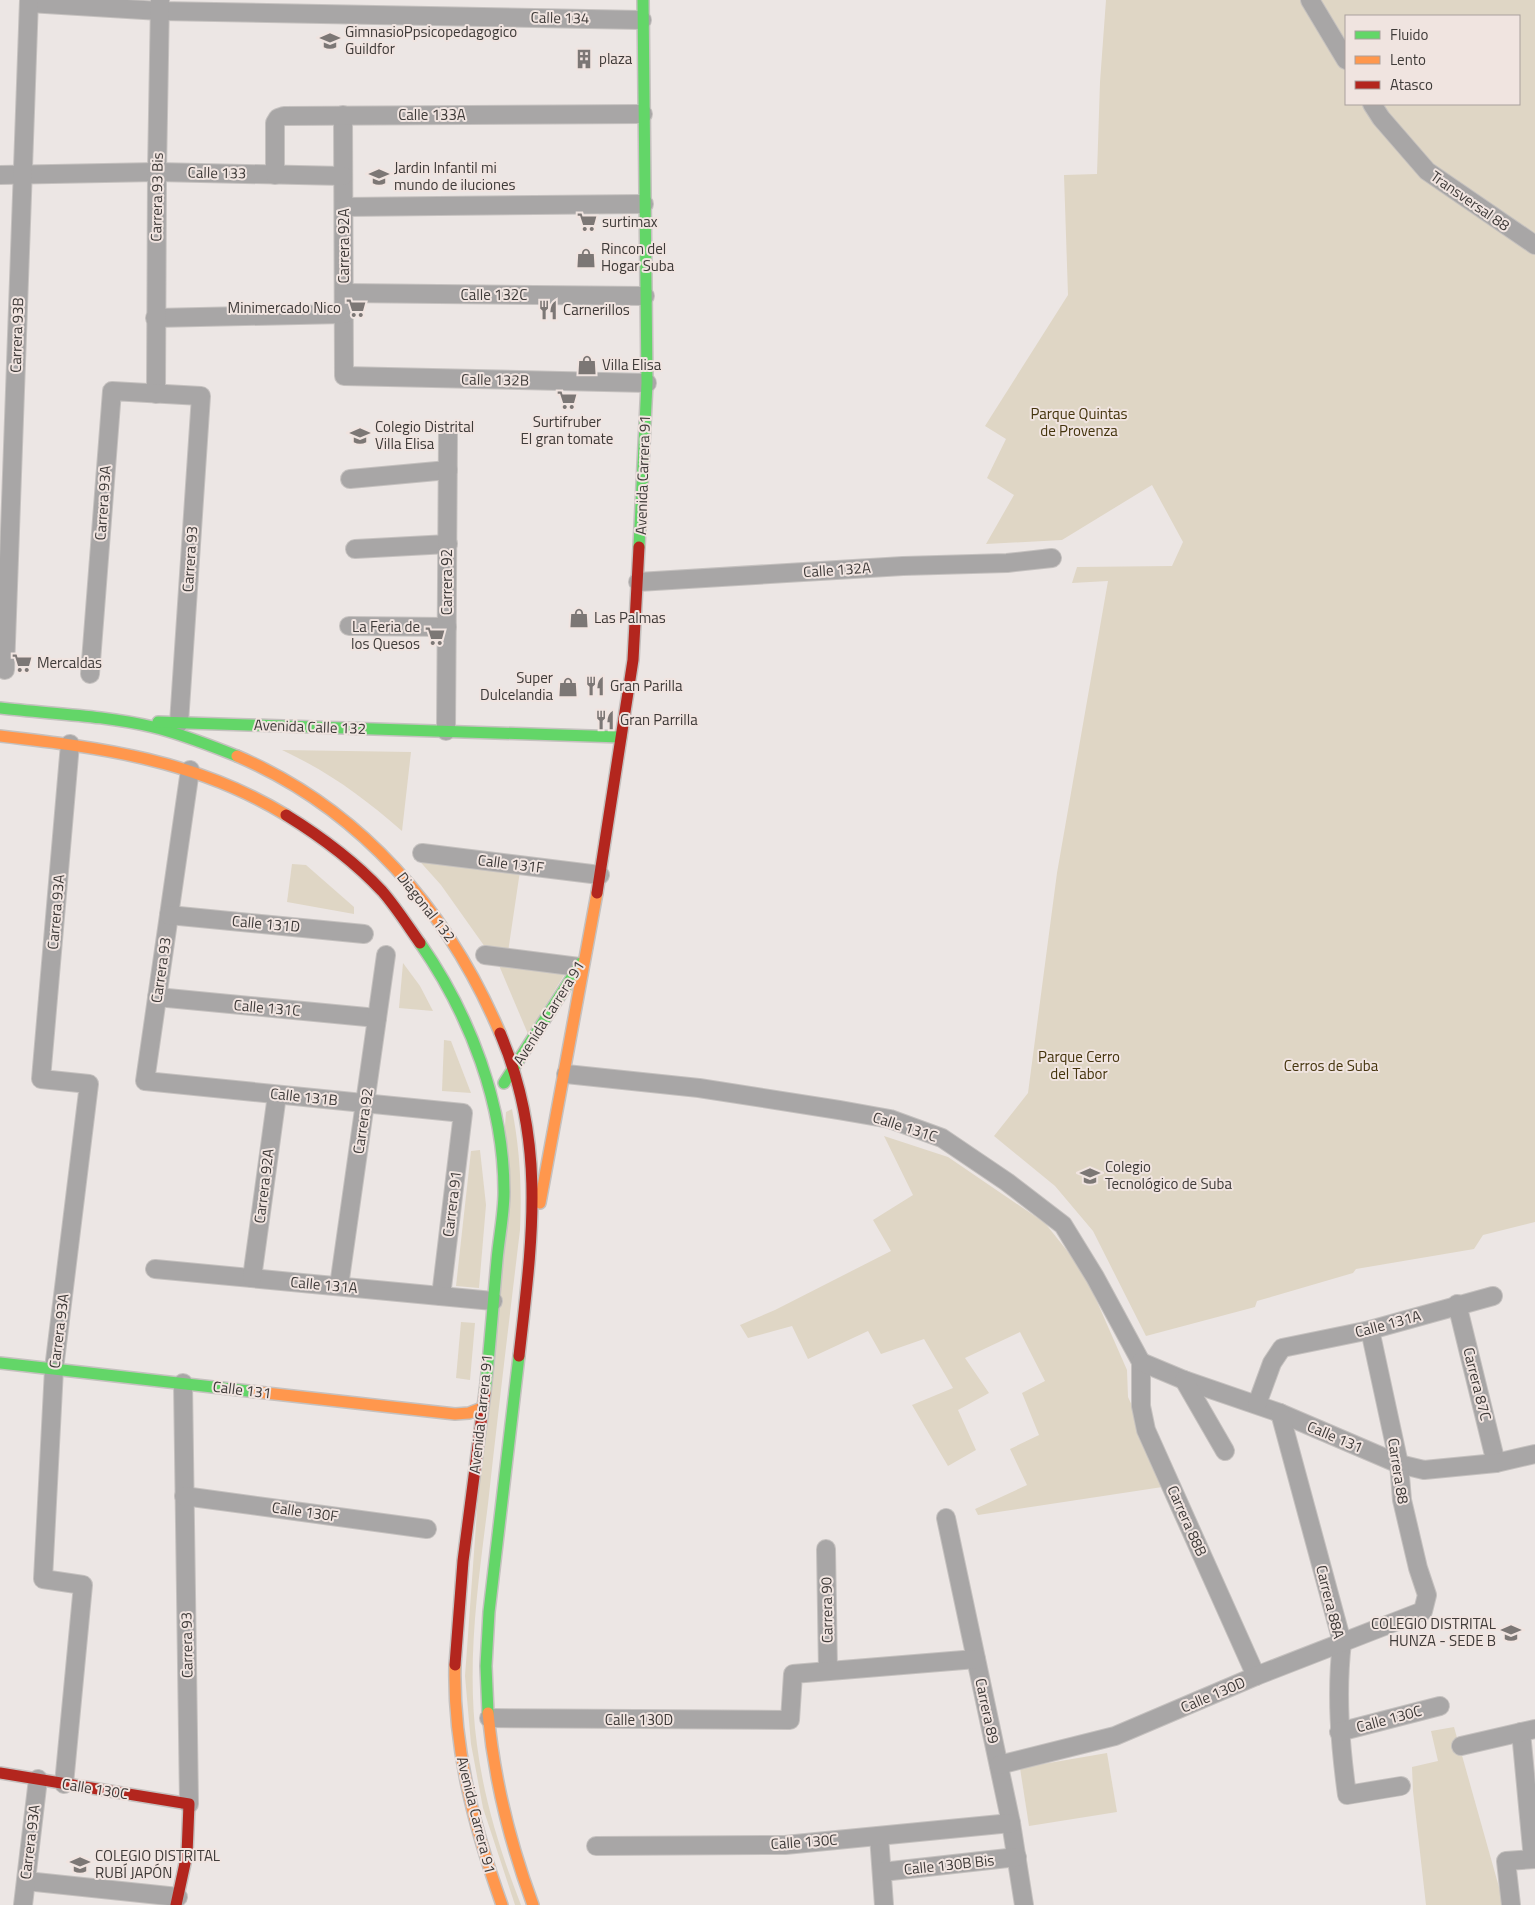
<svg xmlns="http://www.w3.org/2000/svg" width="1535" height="1905" font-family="'Titillium Web',sans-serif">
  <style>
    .green { fill: #dfd6c5; fill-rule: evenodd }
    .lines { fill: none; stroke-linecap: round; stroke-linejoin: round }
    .street-casing { stroke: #c5c1bf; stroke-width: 20 }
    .fast-casing { stroke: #c5c1bf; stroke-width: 14 }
    .slow-casing { stroke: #c5c1bf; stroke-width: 14 }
    .jam-casing { stroke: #c5c1bf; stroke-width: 14 }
    .street { stroke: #a8a6a6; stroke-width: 18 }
    .fast { stroke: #63d668; stroke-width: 11 }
    .slow { stroke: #ff974d; stroke-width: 11 }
    .jam { stroke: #b3261e; stroke-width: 11 }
    .labels { text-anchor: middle; stroke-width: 4; stroke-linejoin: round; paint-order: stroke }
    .street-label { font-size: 15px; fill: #3f3b39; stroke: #f0e4e0 }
    .poi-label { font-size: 15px; fill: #3f3b39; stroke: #f0e4e0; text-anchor: start }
    .park-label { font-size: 15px; fill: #44340d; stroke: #f0e4e0 }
  </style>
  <rect width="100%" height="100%" fill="#ece6e4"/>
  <g class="green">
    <path d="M1106,0H1535V1222L1483,1235L1474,1249L1356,1269L1353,1273L1257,1301L1255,1307L1146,1336L1093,1231L1055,1186L994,1136L1028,1093L1057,873L1108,581L1072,583L1077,567L1172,566L1183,542L1152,485L1062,540L986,544L1014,495L987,478L1006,439L985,426L1068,295L1064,175L1097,174L1100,82ZM1346,16H1519V104H1346Z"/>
    <path d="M282,750L411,752L402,831C363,797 329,772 282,750Z"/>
    <polygon points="415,856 520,871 508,952 485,947 441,885"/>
    <polygon points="292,864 306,865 354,907 354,914 287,902"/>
    <polygon points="403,963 420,986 433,1011 399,1008"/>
    <polygon points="498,963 566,972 528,1034"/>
    <polygon points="444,1040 451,1041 471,1093 442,1091"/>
    <path d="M512,1109C520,1150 522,1189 520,1230C509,1322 498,1413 488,1504C478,1584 466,1665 477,1745C484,1800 501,1854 521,1905H515L483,1808L471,1744L465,1676L506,1112Z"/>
    <polygon points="884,1136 948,1157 1045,1223 1084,1272 1127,1370 1128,1397 1169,1486 978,1515 975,1509 1027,1485 1010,1449 1039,1435 1022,1393 1045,1381 1020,1332 965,1358 989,1393 958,1410 976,1450 948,1466 912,1405 953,1388 924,1339 881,1354 868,1331 808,1359 792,1326 748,1338 740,1325 775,1310 891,1251 873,1220 913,1195"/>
    <polygon points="480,1150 486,1205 479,1288 456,1286 471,1151"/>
    <polygon points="461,1322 475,1323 470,1380 456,1378"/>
    <polygon points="1454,1727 1504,1905 1426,1905 1413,1791 1412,1767 1438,1761 1431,1731"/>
    <polygon points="1107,1753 1117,1812 1029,1826 1020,1768"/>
  </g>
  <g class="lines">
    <defs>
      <g id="street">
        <polyline points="1310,0 1346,60"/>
        <polyline points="29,3 160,11 642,20"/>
        <polyline points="1372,104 1381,118 1427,171 1535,245"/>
        <polyline points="343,115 344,376 647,383"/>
        <polyline points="0,175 157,172 343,176"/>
        <polyline points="275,175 275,123 278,118 284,116 643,114"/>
        <polyline points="344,207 644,204"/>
        <polyline points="344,293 645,296"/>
        <polyline points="155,318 344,314"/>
        <polyline points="156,394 157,172 160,0"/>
        <polyline points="350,479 448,470"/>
        <polyline points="355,549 448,544"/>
        <polyline points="638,582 903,566 1007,563 1052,558"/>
        <polyline points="349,626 447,627"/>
        <polyline points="5,670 29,0"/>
        <polyline points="90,674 112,391 201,396 179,723"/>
        <polyline points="446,731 448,433"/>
        <polyline points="190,770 145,1081 463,1113 441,1296"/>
        <polyline points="422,853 600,875"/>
        <polyline points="169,915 364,934"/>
        <polyline points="485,955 579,967"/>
        <polyline points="157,997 377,1018"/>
        <polyline points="566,1074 699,1088 839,1110 890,1119 942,1138 1007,1182 1063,1225 1095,1277 1141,1362 1141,1406 1146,1430 1256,1676"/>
        <polyline points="155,1269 493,1301"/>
        <polyline points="252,1278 277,1095"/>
        <polyline points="339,1286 386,955"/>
        <polyline points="1457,1304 1496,1463"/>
        <polyline points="1141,1362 1184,1380 1280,1413 1399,1464 1424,1470 1496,1463 1535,1454"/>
        <polyline points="1184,1380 1225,1451"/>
        <polyline points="183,1383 189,1804"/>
        <polyline points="1257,1404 1272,1363 1282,1348 1370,1330 1493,1296"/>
        <path d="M1280,1413L1342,1642C1336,1694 1340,1744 1347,1795L1401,1786"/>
        <polyline points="184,1496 427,1529"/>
        <polyline points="946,1518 1011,1823 1024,1905"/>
        <polyline points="826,1549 828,1671"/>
        <polyline points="489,1718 790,1720 793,1674 976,1659"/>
        <polyline points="1339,1732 1440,1706"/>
        <polyline points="1521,1732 1533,1859"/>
        <polyline points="1461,1746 1535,1729"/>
        <polyline points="999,1765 1115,1736 1256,1676 1423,1611 1427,1595 1418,1568 1402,1500 1399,1464 1370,1330"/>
        <polyline points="64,1784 83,1585 43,1579 54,1369 89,1084 41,1079 70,744"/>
        <polyline points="879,1836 884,1905"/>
        <polyline points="596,1846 785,1845 1011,1823"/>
        <polyline points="882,1872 1017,1857"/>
        <polyline points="26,1881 178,1897"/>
        <polyline points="23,1905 38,1779"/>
        <polyline points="1511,1905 1506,1861 1535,1859"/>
      </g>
      <g id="fast">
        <polyline points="639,547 647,383 643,0"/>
        <path d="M0,708C51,714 103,715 153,727C182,734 209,745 237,756"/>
        <polyline points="158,722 621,737"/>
        <path d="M420,943C470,1015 504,1104 504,1192C504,1214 499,1237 497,1260C493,1304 490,1348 485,1392"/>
        <polyline points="504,1083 581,963"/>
        <polyline points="0,1363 257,1392"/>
        <polyline points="488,1713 486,1666 489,1612 519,1356"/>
      </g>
      <g id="slow">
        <path d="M0,736C103,748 196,760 286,815"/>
        <path d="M237,756C361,809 448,911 500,1033"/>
        <polyline points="540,1203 597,893"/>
        <polyline points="257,1392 455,1414 469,1413 482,1408"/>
        <path d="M455,1665C453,1748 474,1827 502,1905"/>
        <path d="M488,1713C494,1779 510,1843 533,1905"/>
      </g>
      <g id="jam">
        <path d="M286,815C320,836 354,861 382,891C396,907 408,926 420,943"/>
        <polyline points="597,893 633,660 639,547"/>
        <path d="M500,1033C547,1143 532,1241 519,1356"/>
        <polyline points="455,1665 463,1561 485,1392"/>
        <polyline points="0,1773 189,1804 187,1854 176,1905"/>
      </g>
    </defs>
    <use href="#street" class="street-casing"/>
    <use href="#fast" class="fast-casing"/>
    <use href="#slow" class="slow-casing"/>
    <use href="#jam" class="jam-casing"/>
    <use href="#street" class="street"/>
    <use href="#fast" class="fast"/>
    <use href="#slow" class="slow"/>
    <use href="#jam" class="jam"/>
  </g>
  <defs>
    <symbol id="school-bare" viewBox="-9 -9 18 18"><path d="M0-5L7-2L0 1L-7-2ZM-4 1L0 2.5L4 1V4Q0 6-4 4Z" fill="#7c7775" stroke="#f0e4e0" stroke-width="2.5" paint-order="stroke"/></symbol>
    <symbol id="building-bare" viewBox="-9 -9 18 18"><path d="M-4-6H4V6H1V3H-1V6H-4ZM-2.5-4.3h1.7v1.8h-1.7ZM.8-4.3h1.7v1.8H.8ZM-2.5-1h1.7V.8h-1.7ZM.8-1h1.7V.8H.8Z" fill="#7c7775" stroke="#f0e4e0" stroke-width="2.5" paint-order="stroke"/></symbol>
    <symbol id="supermarket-bare" viewBox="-9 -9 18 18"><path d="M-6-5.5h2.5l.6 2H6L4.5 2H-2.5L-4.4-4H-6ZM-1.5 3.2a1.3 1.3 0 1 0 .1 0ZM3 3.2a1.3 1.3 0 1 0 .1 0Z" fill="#7c7775" stroke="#f0e4e0" stroke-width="2.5" paint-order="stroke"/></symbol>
    <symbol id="shop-bare" viewBox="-9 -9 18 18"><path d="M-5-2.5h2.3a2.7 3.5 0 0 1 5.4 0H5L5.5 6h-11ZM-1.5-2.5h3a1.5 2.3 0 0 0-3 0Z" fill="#7c7775" stroke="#f0e4e0" stroke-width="2.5" paint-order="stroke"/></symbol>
    <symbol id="restaurant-bare" viewBox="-9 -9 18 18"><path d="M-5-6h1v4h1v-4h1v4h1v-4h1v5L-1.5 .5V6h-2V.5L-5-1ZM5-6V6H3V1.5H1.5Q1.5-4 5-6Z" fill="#7c7775" stroke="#f0e4e0" stroke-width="2.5" paint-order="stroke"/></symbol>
  </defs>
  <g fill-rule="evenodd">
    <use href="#school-bare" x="316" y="27" width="28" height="28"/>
    <use href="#building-bare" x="570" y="45" width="28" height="28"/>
    <use href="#school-bare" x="365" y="163" width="28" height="28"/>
    <use href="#supermarket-bare" x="573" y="208" width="28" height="28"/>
    <use href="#shop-bare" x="572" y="244" width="28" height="28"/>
    <use href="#supermarket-bare" x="342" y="294" width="28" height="28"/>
    <use href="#restaurant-bare" x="534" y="296" width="28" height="28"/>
    <use href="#shop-bare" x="573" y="351" width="28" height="28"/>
    <use href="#supermarket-bare" x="553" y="386" width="28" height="28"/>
    <use href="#school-bare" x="346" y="422" width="28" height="28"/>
    <use href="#shop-bare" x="565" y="604" width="28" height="28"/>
    <use href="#supermarket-bare" x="421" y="622" width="28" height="28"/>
    <use href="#supermarket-bare" x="8" y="649" width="28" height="28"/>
    <use href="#restaurant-bare" x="581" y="672" width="28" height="28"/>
    <use href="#shop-bare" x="554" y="673" width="28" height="28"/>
    <use href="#restaurant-bare" x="591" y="706" width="28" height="28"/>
    <use href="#school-bare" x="1076" y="1162" width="28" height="28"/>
    <use href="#school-bare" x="1497" y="1619" width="28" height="28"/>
    <use href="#school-bare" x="66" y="1851" width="28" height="28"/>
  </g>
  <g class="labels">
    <g class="street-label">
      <text transform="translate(560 18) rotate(1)" y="5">Calle 134</text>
      <text x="432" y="120">Calle 133A</text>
      <text transform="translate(217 173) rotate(1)" y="5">Calle 133</text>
      <text transform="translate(157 197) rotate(-89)" y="5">Carrera 93 Bis</text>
      <text transform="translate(1470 201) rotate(35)" y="5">Transversal 88</text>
      <text transform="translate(344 246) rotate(-90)" y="5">Carrera 92A</text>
      <text x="494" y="300">Calle 132C</text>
      <text transform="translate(17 335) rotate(-88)" y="5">Carrera 93B</text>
      <text transform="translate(495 380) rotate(1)" y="5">Calle 132B</text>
      <text transform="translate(643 475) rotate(-88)" y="5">Avenida Carrera 91</text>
      <text transform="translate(103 503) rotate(-86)" y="5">Carrera 93A</text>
      <text transform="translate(190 559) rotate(-86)" y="5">Carrera 93</text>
      <text transform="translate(837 570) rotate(-4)" y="5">Calle 132A</text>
      <text transform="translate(447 582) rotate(-90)" y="5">Carrera 92</text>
      <text transform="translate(310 727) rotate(2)" y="5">Avenida Calle 132</text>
      <text transform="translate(511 864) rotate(7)" y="5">Calle 131F</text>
      <text transform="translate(426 907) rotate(52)" y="5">Diagonal 132</text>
      <text transform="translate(56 912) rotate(-85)" y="5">Carrera 93A</text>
      <text transform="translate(266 924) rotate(5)" y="5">Calle 131D</text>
      <text transform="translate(161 970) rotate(-82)" y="5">Carrera 93</text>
      <text transform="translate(267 1008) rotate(5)" y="5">Calle 131C</text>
      <text transform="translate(549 1013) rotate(-58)" y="5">Avenida Carrera 91</text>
      <text transform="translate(304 1097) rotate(6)" y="5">Calle 131B</text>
      <text transform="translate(363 1121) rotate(-82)" y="5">Carrera 92</text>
      <text transform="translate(905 1127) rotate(18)" y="5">Calle 131C</text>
      <text transform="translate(264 1186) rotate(-83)" y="5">Carrera 92A</text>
      <text transform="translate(452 1204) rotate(-83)" y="5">Carrera 91</text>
      <text transform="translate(324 1285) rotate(5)" y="5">Calle 131A</text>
      <text transform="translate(1388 1324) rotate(-15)" y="5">Calle 131A</text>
      <text transform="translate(59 1331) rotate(-83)" y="5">Carrera 93A</text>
      <text transform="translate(1477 1384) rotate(76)" y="5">Carrera 87C</text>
      <text transform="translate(242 1390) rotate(7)" y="5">Calle 131</text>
      <text transform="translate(481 1414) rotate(-84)" y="5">Avenida Carrera 91</text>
      <text transform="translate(1335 1437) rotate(23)" y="5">Calle 131</text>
      <text transform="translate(1398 1471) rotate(81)" y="5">Carrera 88</text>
      <text transform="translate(305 1512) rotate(8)" y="5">Calle 130F</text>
      <text transform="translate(1187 1521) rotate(66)" y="5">Carrera 88B</text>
      <text transform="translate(1330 1602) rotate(76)" y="5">Carrera 88A</text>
      <text transform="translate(827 1610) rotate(-91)" y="5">Carrera 90</text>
      <text transform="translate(187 1645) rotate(-91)" y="5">Carrera 93</text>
      <text transform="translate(1213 1695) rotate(-23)" y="5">Calle 130D</text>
      <text transform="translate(987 1711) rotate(78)" y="5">Carrera 89</text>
      <text transform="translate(1389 1719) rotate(-15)" y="5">Calle 130C</text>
      <text x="639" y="1725">Calle 130D</text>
      <text transform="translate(95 1789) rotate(9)" y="5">Calle 130C</text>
      <text transform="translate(476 1815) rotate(76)" y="5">Avenida Carrera 91</text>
      <text transform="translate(30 1842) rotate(-83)" y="5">Carrera 93A</text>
      <text transform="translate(804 1842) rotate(-4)" y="5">Calle 130C</text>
      <text transform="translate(949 1865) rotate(-6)" y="5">Calle 130B Bis</text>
    </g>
    <g class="poi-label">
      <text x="345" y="37">GimnasioPpsicopedagogico<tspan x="345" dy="17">Guildfor</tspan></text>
      <text x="599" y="64">plaza</text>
      <text x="394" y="173">Jardin Infantil mi<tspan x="394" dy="17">mundo de iluciones</tspan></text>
      <text x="602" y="227">surtimax</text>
      <text x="601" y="254">Rincon del<tspan x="601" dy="17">Hogar Suba</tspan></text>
      <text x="341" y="313" text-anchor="end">Minimercado Nico</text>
      <text x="563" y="315">Carnerillos</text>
      <text x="602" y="370">Villa Elisa</text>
      <text x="567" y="427" text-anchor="middle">Surtifruber<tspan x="567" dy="17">El gran tomate</tspan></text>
      <text x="375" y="432">Colegio Distrital<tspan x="375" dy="17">Villa Elisa</tspan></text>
      <text x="594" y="623">Las Palmas</text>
      <text x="420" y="632" text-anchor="end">La Feria de<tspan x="420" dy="17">los Quesos</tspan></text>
      <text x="37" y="668">Mercaldas</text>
      <text x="553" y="683" text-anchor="end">Super<tspan x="553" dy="17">Dulcelandia</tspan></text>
      <text x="610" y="691">Gran Parilla</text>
      <text x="620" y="725">Gran Parrilla</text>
      <text x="1105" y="1172">Colegio<tspan x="1105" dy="17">Tecnológico de Suba</tspan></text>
      <text x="1496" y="1629" text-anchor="end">COLEGIO DISTRITAL<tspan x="1496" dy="17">HUNZA - SEDE B</tspan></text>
      <text x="95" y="1861">COLEGIO DISTRITAL<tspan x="95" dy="17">RUBÍ JAPÓN</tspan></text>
    </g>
    <g class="park-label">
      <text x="1079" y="419">Parque Quintas<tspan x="1079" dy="17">de Provenza</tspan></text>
      <text x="1079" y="1062">Parque Cerro<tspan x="1079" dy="17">del Tabor</tspan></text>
      <text x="1331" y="1071">Cerros de Suba</text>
    </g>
  </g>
  <rect x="1345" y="15" width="175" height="90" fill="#f0e4e0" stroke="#a9a09d"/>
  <rect x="1355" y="31" width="25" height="8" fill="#63d668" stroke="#a9a09d"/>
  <text x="1390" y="40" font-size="15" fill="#3f3b39">Fluido</text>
  <rect x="1355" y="56" width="25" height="8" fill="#ff974d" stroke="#a9a09d"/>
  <text x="1390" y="65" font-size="15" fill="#3f3b39">Lento</text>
  <rect x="1355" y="81" width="25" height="8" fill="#b3261e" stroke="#a9a09d"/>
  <text x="1390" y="90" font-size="15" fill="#3f3b39">Atasco</text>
</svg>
